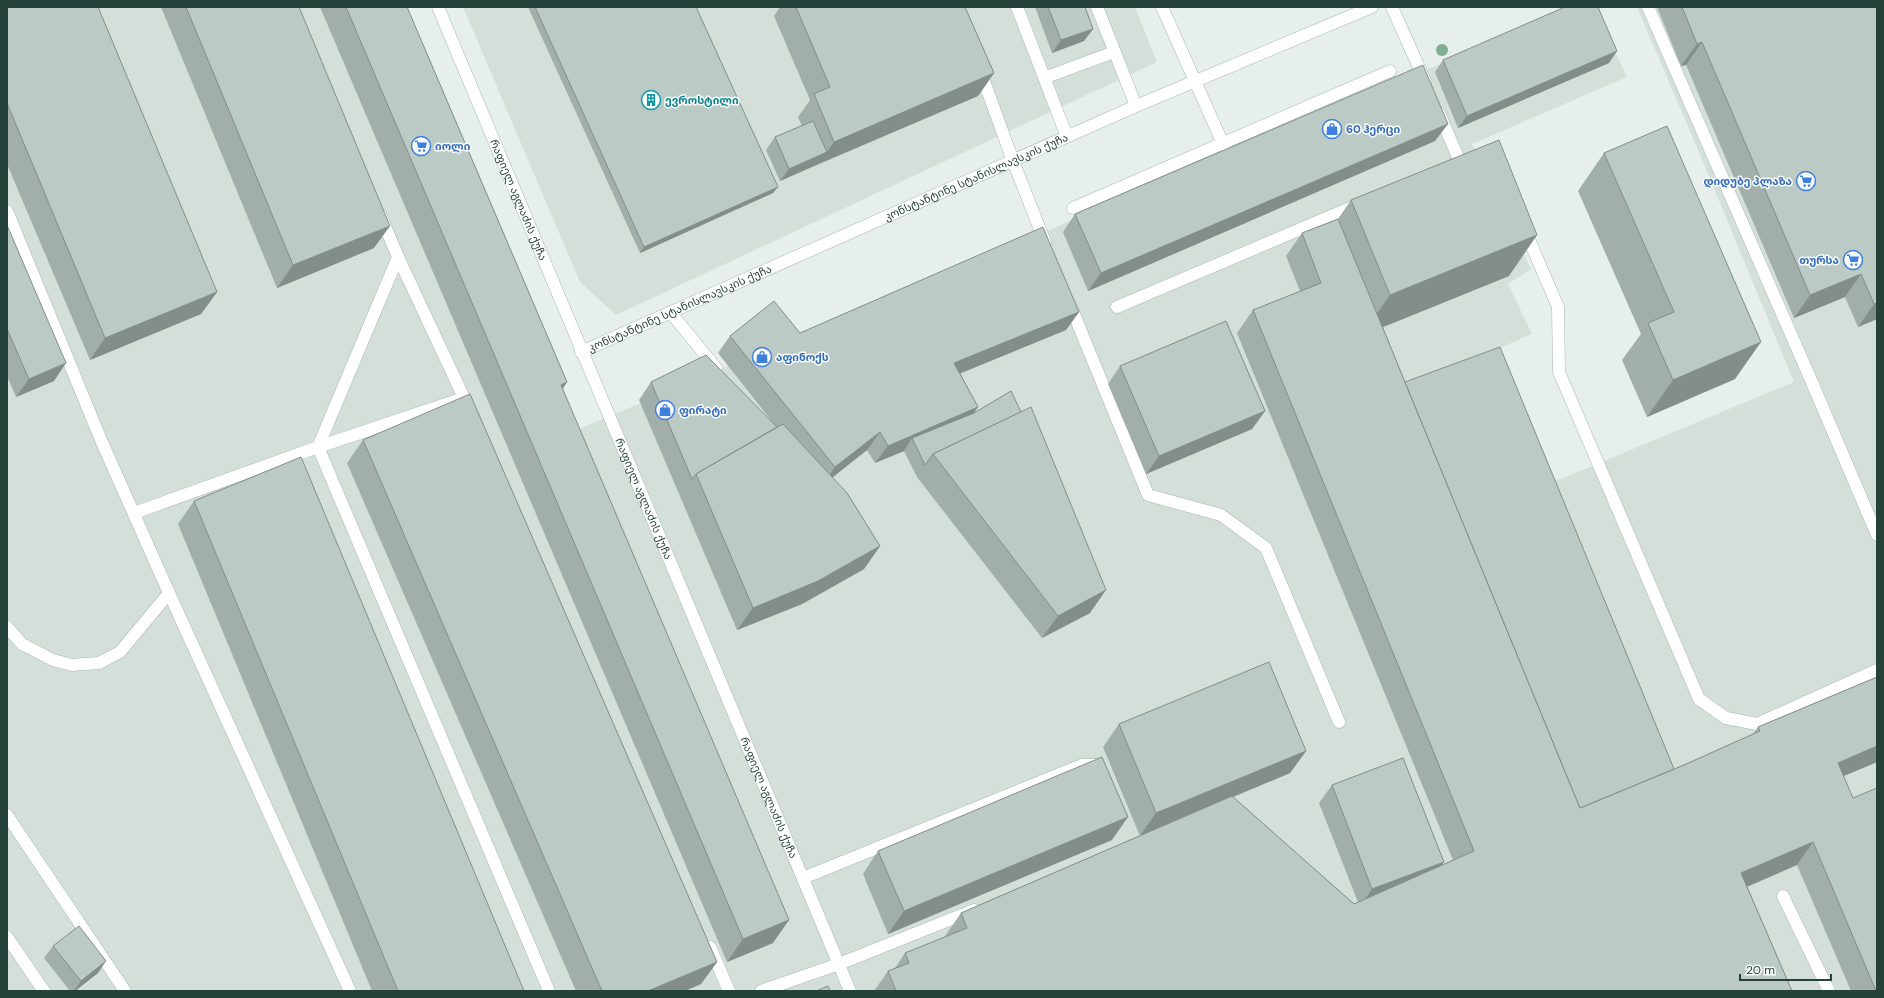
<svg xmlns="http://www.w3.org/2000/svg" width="1884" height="998" font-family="'DM Sans','Noto Sans Georgian',sans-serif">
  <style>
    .built { fill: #d4dfda }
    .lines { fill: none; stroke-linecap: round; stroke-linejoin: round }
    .minor-casing { stroke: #a8b8b2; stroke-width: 13 }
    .minor { stroke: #fff; stroke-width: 12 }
    .tree { fill: #80af93 }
    .wall { fill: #a1aea9 }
    .shaded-wall { fill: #838d89 }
    .building { fill: #bbcac4; stroke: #838d89 }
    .labels { text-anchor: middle; stroke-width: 3; stroke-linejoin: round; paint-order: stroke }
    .culture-label { font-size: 11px; font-weight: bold; fill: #0d838f; stroke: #f7fbf9; text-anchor: start }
    .shop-label { font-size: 11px; font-weight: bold; fill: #366cbe; stroke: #f7fbf9; text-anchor: start }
    .street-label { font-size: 11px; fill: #24423a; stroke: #f7fbf9 }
  </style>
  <rect width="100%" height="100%" fill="#e6efeb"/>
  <g class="built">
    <polygon points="7,7 398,7 577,430 1575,7 1593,7 1627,77 1472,144 1531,269 1508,284 1532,334 1502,347 1492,359 1544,486 1794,382 1701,157 1637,7 1877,7 1877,991 7,991"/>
    <polygon points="463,7 1135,7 1157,62 616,315 580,282"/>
  </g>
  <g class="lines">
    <defs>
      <g id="minor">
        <path id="s1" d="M438,7L850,991"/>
        <polyline points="1017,7 1067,137"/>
        <polyline points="1097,7 1136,106"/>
        <polyline points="1162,7 1223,144"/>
        <polyline points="1392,7 1425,81"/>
        <polyline points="1648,7 1814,387 1877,535"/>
        <polyline points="980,70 1013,161 1045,242"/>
        <polyline points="1044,78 1114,52"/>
        <polyline points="1439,113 1460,162"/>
        <polyline points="1073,208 1390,71"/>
        <polyline points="7,211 101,440 169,593 350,991"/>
        <polyline points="380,214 398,257 318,447 549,991"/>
        <polyline points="1525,230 1558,307 1559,372 1699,699 1726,718 1757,724 1877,670"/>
        <polyline points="398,257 464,398"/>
        <polyline points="1069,302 1148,495 1221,515 1266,548 1339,722"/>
        <polyline points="1117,307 1357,205"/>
        <polyline points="671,313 716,368"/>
        <path id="s2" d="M581,352L1136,106L1372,7"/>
        <polyline points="134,513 318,447 464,398 464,399"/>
        <polyline points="7,627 22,644 53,660 72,665 99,663 120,652 169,593"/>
        <polyline points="7,815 125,991"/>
        <polyline points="803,878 1082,765 1096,765 1099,767"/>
        <polyline points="1783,896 1829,991"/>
        <polyline points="7,937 44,991"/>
        <polyline points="710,947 729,991"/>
        <polyline points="761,991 839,964 974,910"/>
      </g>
    </defs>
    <use href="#minor" class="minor-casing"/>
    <use href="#minor" class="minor"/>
  </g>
  <circle class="tree" cx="1442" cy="50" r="6"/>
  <g class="wall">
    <polygon points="7,7 217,292 201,314 90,360 7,164"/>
    <polygon points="161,7 299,7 374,248 277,288"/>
    <polygon points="320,7 407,7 567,382 563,389 773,943 727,962"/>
    <polygon points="528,7 696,7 773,193 640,253"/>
    <polygon points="780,7 965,7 994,73 978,96 780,181 766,150 775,137 802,126 798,117 810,100 774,16"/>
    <polygon points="1035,7 1085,7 1093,29 1084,41 1052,53"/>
    <polygon points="1657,7 1877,7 1877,319 1858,327 1845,297 1794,318 1686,65 1681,66"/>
    <polygon points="1443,60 1609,63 1458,128 1435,72"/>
    <polygon points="1435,141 1088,291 1063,232 1075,214"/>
    <polygon points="1604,153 1735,379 1647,417 1622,360 1641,334 1578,191"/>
    <polygon points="1351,200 1509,276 1383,327 1405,382 1674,769 1753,734 1758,727 1877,677 1877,762 1844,776 1877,991 1851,991 1797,865 1747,886 1792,991 874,991 888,971 895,968 905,953 946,937 945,936 961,913 1160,827 1140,836 1103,747 1119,724 1306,751 1290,773 1233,797 1354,904 1358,902 1319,803 1332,785 1441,866 1453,860 1237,333 1253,310 1300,291 1286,256 1302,233 1338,219"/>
    <polygon points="7,225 54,381 16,397 7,376"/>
    <polygon points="1079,312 1066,330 960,373 978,407 974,413 1090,613 1042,638 917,477 904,451 875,463 867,450 832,477 880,546 864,569 802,604 737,630 639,400 651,382 774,424 718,353 730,336 800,333"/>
    <polygon points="1120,366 1265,411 1252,429 1146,474 1108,384"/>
    <polygon points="363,440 717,962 701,984 685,991 576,991 347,463"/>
    <polygon points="194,501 524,991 372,991 178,524"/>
    <polygon points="1112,840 888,934 863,874 878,851"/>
    <polygon points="53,946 98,973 75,991 70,991 44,958"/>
  </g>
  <g class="shaded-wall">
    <polygon points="1093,29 1084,41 1052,53 1061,40"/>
    <polygon points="1702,42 1686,65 1681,66 1697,44"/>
    <polygon points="1617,51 1609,63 1458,128 1467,116"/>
    <polygon points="994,73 978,96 818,164 834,142"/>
    <polygon points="1448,124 1435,141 1088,291 1101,273"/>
    <polygon points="827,152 818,164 780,181 789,169"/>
    <polygon points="778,187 773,193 640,253 644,247"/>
    <polygon points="390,226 374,248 277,288 293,265"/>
    <polygon points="1537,235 1509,276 1361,336 1390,295"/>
    <polygon points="1861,274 1845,297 1794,318 1810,295"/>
    <polygon points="217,292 201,314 90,360 105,338"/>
    <polygon points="1877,303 1877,319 1858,327 1874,304"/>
    <polygon points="1079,312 1066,330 942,381 954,363"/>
    <polygon points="1761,342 1735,379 1647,417 1673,380"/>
    <polygon points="66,363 54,381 16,397 29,379"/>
    <polygon points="567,382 551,405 561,385"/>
    <polygon points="978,407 965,425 912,438 904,451 875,463 888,446"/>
    <polygon points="1265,411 1252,429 1146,474 1159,456"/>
    <polygon points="880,432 867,450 823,485 835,467"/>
    <polygon points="880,546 864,569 802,604 737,630 753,608"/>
    <polygon points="1106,590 1090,613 1042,638 1058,616"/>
    <polygon points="1877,746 1877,762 1822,785 1838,763"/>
    <polygon points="1306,751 1290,773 1140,836 1156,813"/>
    <polygon points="1128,817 1112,840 888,934 904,911"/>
    <polygon points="1813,842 1797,865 1726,896 1741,873"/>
    <polygon points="1444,862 1431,879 1360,907 1372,889"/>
    <polygon points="789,920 773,943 727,962 743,939"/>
    <polygon points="106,961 98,973 75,991 74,991 81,981"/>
    <polygon points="717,962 701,984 685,991 648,991"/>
  </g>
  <g class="building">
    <polygon points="7,7 98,7 217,292 105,338 7,103"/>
    <polygon points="186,7 299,7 390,226 293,265"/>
    <polygon points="346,7 407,7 567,382 561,385 789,920 743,939"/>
    <polygon points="535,7 696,7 778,187 644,247"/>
    <polygon points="796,7 965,7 994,73 834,142 814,94 830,87"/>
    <polygon points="1048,7 1085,7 1093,29 1061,40"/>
    <polygon points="1565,7 1598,7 1617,51 1467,116 1443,60"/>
    <polygon points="1682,7 1877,7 1877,303 1874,304 1861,274 1810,295 1702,42 1697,44"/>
    <polygon points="1423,65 1448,124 1101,273 1075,214"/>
    <polygon points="813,121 827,152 789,169 775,137"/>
    <polygon points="1667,126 1761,342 1673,380 1648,323 1674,312 1604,153"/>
    <polygon points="1499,140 1537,235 1390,295 1351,200"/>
    <polygon points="1338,219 1580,808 1684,765 1760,731 1758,727 1877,677 1877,746 1838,763 1853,798 1877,788 1877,991 1876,991 1813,842 1741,873 1792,991 896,991 888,971 909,963 905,953 967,928 961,913 1232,796 1354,904 1474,851 1253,310 1321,283 1302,233"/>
    <polygon points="7,225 66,363 29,379 7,329"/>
    <polygon points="1043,227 1079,312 954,363 978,407 888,446 880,432 835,467 730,336 774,301 800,333"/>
    <polygon points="1226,321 1265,411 1159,456 1120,366"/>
    <polygon points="1500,347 1674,769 1580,808 1405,382"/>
    <polygon points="706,355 777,427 696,474 692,479 651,382"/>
    <polygon points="1011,391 1021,412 933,454 925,465 912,438 974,413"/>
    <polygon points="470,394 717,962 648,991 602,991 363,440"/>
    <polygon points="1031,407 1106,590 1058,616 933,454"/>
    <polygon points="783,424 847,493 880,546 818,581 753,608 696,474"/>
    <polygon points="301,457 524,991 398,991 194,501"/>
    <polygon points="1269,662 1306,751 1156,813 1119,724"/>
    <polygon points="1102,757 1128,817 904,911 878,851"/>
    <polygon points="1403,758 1444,862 1372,889 1332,785"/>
    <polygon points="79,926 106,961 81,981 53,946"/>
    <polygon points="828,986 830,991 816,991"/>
  </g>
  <defs>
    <symbol id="building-ring" viewBox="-11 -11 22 22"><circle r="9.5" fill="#f7fbf9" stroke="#0f9aa8" stroke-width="1.5"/><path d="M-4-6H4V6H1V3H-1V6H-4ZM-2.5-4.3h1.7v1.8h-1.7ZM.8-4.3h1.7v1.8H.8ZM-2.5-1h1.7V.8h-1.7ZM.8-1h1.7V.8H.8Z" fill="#0f9aa8"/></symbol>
    <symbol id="shop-ring" viewBox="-11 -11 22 22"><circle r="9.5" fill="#f7fbf9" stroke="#3f7fe0" stroke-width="1.5"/><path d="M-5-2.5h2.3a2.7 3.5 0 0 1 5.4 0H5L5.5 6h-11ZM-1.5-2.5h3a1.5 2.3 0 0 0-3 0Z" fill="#3f7fe0"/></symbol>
    <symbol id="supermarket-ring" viewBox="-11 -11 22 22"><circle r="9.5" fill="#f7fbf9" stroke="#3f7fe0" stroke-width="1.5"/><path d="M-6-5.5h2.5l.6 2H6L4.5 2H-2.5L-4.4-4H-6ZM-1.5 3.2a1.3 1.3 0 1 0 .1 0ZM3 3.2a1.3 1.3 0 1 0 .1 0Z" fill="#3f7fe0"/></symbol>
  </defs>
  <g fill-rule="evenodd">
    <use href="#building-ring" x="640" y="89" width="22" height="22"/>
    <use href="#shop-ring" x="1321" y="118" width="22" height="22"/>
    <use href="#supermarket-ring" x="410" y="135" width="22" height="22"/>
    <use href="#supermarket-ring" x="1795" y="170" width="22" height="22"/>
    <use href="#supermarket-ring" x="1842" y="249" width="22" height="22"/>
    <use href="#shop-ring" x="751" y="346" width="22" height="22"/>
    <use href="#shop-ring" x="654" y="399" width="22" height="22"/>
  </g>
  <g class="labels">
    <g class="culture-label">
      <text x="665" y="104">ევროსტილი</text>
    </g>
    <g class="shop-label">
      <text x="1346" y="133">60 ჰერცი</text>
      <text x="435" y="150">იოლი</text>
      <text x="1792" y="185" text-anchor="end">დიდუბე პლაზა</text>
      <text x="1839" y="264" text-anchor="end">თურსა</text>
      <text x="776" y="361">აფინოქს</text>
      <text x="679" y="414">ფირატი</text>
    </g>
    <g class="street-label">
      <text dy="4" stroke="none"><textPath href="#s2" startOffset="432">კონსტანტინე სტანისლავსკის ქუჩა</textPath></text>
      <text dy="4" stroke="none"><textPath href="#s1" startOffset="209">რაფიელ აგლაძის ქუჩა</textPath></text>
      <text dy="4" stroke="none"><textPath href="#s2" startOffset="108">კონსტანტინე სტანისლავსკის ქუჩა</textPath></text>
      <text dy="4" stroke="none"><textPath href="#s1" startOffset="533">რაფიელ აგლაძის ქუჩა</textPath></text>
      <text dy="4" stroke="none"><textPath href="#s1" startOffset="857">რაფიელ აგლაძის ქუჩა</textPath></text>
    </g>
  </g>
  <rect width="1884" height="998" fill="none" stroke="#24423a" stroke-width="16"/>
  <path d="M1740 974v6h91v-6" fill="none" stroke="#24423a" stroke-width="2"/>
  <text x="1746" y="974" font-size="12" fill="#24423a" stroke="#f7fbf9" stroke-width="3" paint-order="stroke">20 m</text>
</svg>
